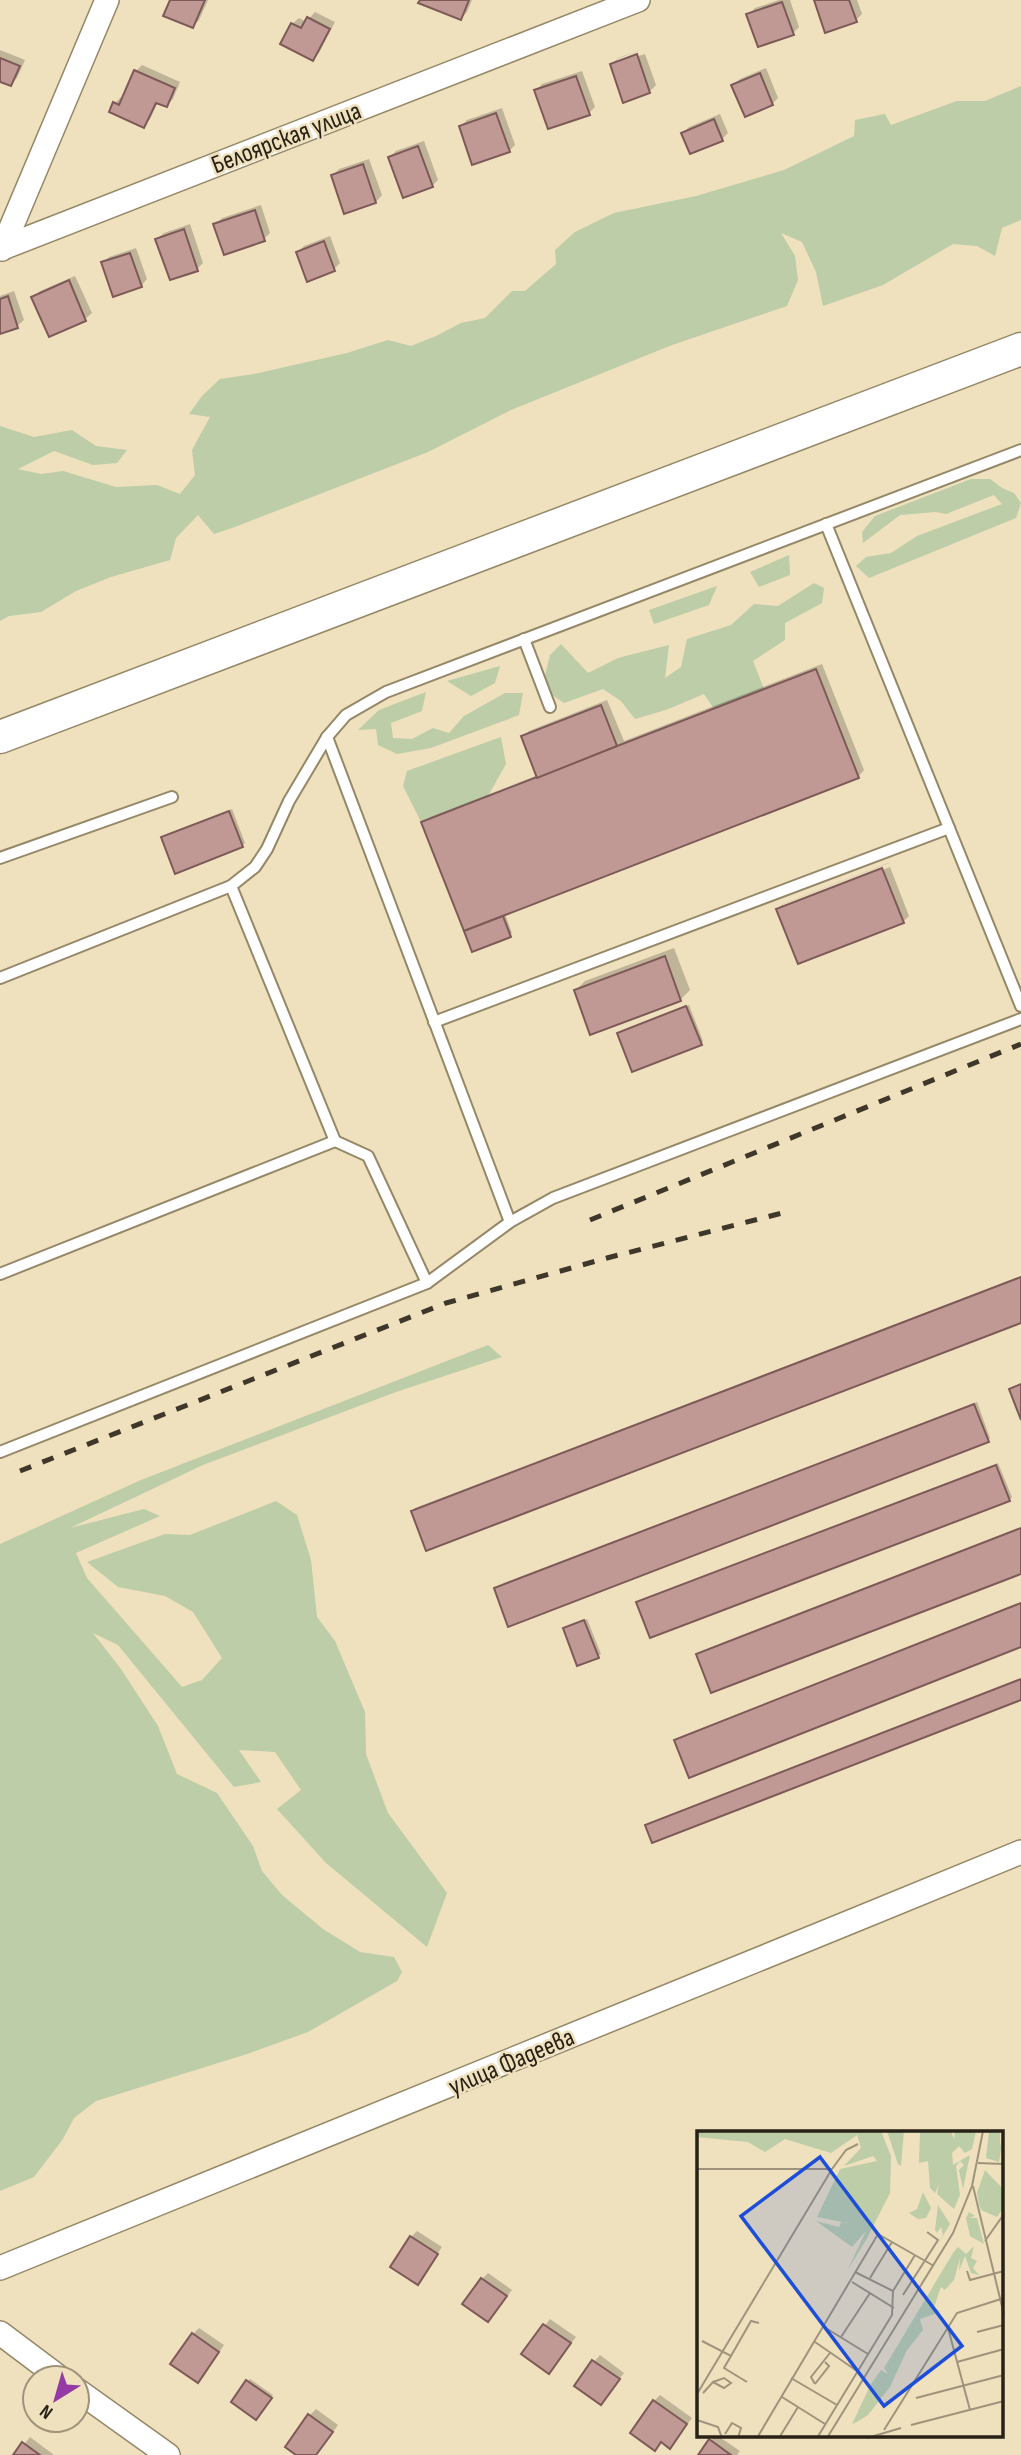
<svg xmlns="http://www.w3.org/2000/svg" width="1021" height="2455" font-family="'Sofia Sans Condensed',sans-serif">
  <style>
    .green { fill: #bccda8 }
    .shadow { fill: #0003 }
    .building { fill: #c09995; stroke: #7d5a57; stroke-width: 2 }
    .lines { fill: none; stroke-linecap: round; stroke-linejoin: round }
    .lane-casing { stroke: #958868; stroke-width: 14 }
    .street-casing { stroke: #958868; stroke-width: 26 }
    .secondary-casing { stroke: #958868; stroke-width: 35 }
    .lane { stroke: #fff; stroke-width: 10 }
    .street { stroke: #fff; stroke-width: 23 }
    .secondary { stroke: #fff; stroke-width: 32 }
    .rail { stroke: #3f382a; stroke-width: 5; stroke-dasharray: 12 12; stroke-linecap: butt }
    .labels { text-anchor: middle; stroke-width: 5; stroke-linejoin: round; paint-order: stroke }
    .street-label { font-size: 26px; fill: #282216; stroke: #efe0be }
    .inset-road { fill: none; stroke: #9f947b; stroke-width: 2 }
    .view { fill: #1d4ed8; fill-opacity: 0.15; stroke: #1d4ed8; stroke-width: 3.5 }
    .inset-edge { fill: none; stroke: #282216; stroke-width: 3.5 }
  </style>
  <rect width="100%" height="100%" fill="#efe0be"/>
  <g class="green">
    <polygon points="1021,86 1021,220 1002,228 995,256 977,246 953,244 883,285 823,306 816,272 802,242 781,233 795,256 798,280 787,306 672,345 511,410 428,452 235,527 214,534 198,515 176,538 170,560 111,577 76,591 41,612 9,616 0,621 0,426 34,437 72,430 96,446 127,450 117,463 93,465 54,451 18,469 41,474 63,471 116,487 157,485 180,494 195,475 192,450 210,417 189,414 202,396 220,379 254,374 347,353 388,340 411,346 436,336 461,323 485,318 512,291 525,291 556,264 555,250 575,232 614,213 696,196 784,170 854,136 855,120 885,114 891,125 957,101 985,101"/>
    <polygon points="971,479 990,479 1002,488 1014,493 1021,503 1016,518 869,578 856,566 866,557 891,553 917,536 1002,504 994,495 946,514 936,512 900,515 863,543 862,532 875,516"/>
    <polygon points="789,555 790,575 759,587 750,572"/>
    <polygon points="814,583 824,588 822,603 785,623 785,640 753,661 764,689 714,709 704,694 666,710 635,719 621,701 603,689 564,703 542,688 550,655 561,644 588,673 618,658 669,645 665,678 681,667 687,639 731,625 754,604 778,606"/>
    <polygon points="717,586 709,605 654,624 649,610"/>
    <polygon points="500,666 495,683 471,696 447,681"/>
    <polygon points="426,692 422,711 391,723 393,738 412,739 433,728 449,733 464,716 505,693 523,693 519,715 431,748 397,754 378,745 376,729 358,730 379,710"/>
    <polygon points="501,737 506,764 488,796 421,822 403,786 407,771"/>
    <polygon points="488,1345 502,1357 396,1392 203,1465 70,1528 144,1509 160,1516 76,1553 87,1578 182,1687 202,1680 222,1658 193,1612 165,1596 118,1587 87,1562 165,1534 190,1535 276,1501 297,1515 311,1560 317,1617 335,1641 365,1712 366,1754 388,1813 447,1893 427,1947 326,1863 277,1809 301,1790 275,1752 239,1750 261,1782 234,1787 118,1645 93,1633 121,1669 158,1726 177,1774 217,1793 253,1846 262,1871 282,1895 323,1929 360,1952 394,1957 402,1972 397,1981 308,2032 247,2054 96,2101 74,2118 63,2139 34,2177 0,2191 0,1544 141,1480"/>
  </g>
  <g class="shadow">
    <polygon points="172,0 208,0 199,20 193,26"/>
    <polygon points="421,0 472,0 467,12 461,18"/>
    <polygon points="779,0 790,0 799,27 793,33 748,15 755,8"/>
    <polygon points="816,0 857,0 862,14 856,20"/>
    <polygon points="315,12 335,22 319,53 313,59 292,24 299,18 306,22"/>
    <polygon points="643,49 617,59 617,63 645,54 656,85 649,92 612,64 618,58"/>
    <polygon points="0,50 25,60 17,78 11,84 0,80"/>
    <polygon points="142,65 180,82 173,99 166,105 158,102 150,119 144,126 115,103 121,97 124,98 136,71"/>
    <polygon points="766,68 778,98 772,104 733,85 740,79"/>
    <polygon points="582,71 595,107 589,113 536,91 542,84"/>
    <polygon points="502,108 515,145 509,151 461,126 467,120"/>
    <polygon points="720,114 728,133 722,139 683,133 689,127"/>
    <polygon points="424,141 438,180 432,186 390,157 396,151"/>
    <polygon points="369,159 382,195 376,202 345,212 333,175 339,169"/>
    <polygon points="261,205 270,233 264,239 215,225 222,218"/>
    <polygon points="190,224 203,263 197,269 157,239 164,233"/>
    <polygon points="330,236 340,263 334,269 298,252 304,246"/>
    <polygon points="136,248 147,279 141,286 103,263 109,257"/>
    <polygon points="75,276 92,313 85,319 50,335 34,297 40,291"/>
    <polygon points="14,291 24,320 17,326 0,332 0,296"/>
    <polygon points="822,664 864,770 858,777 505,914 512,933 473,950 423,823 430,817 538,775 523,737 529,731 607,700 624,741"/>
    <polygon points="232,809 245,843 242,846 163,838"/>
    <polygon points="888,863 889,863 783,904 785,903"/>
    <polygon points="890,867 909,916 903,922 778,909 783,904 783,908"/>
    <polygon points="674,948 690,990 680,1000 576,990 585,981"/>
    <polygon points="689,1005 703,1041 701,1044 619,1034"/>
    <polygon points="1021,1276 1021,1321 413,1511 415,1508"/>
    <polygon points="977,1402 990,1438 988,1441 496,1589"/>
    <polygon points="998,1463 1012,1497 1009,1500 638,1602"/>
    <polygon points="1021,1528 1021,1572 698,1654 701,1652"/>
    <polygon points="1021,1602 1021,1645 679,1738"/>
    <polygon points="587,1619 601,1654 598,1656 565,1629"/>
    <polygon points="1021,1679 1021,1699 647,1825 650,1823"/>
    <polygon points="417,2231 442,2247 418,2283 411,2237"/>
    <polygon points="488,2273 512,2290 488,2320 482,2279"/>
    <polygon points="550,2319 576,2337 549,2372 524,2354"/>
    <polygon points="199,2328 224,2345 204,2375 193,2334"/>
    <polygon points="600,2355 624,2373 601,2403 594,2362"/>
    <polygon points="250,2379 273,2395 258,2416 248,2381"/>
    <polygon points="660,2395 692,2418 670,2447 662,2441 654,2401"/>
    <polygon points="316,2409 338,2425 316,2455 299,2455 309,2416"/>
    <polygon points="715,2436 718,2436 740,2451 737,2455 700,2455"/>
    <polygon points="30,2437 54,2455 16,2455"/>
  </g>
  <g class="building">
    <polygon points="170,0 205,0 193,28 163,16"/>
    <polygon points="420,0 469,0 461,20 418,3"/>
    <polygon points="814,0 849,0 857,22 825,33"/>
    <polygon points="782,2 794,35 758,47 746,14"/>
    <polygon points="307,17 330,29 313,61 280,44 291,23 301,28"/>
    <polygon points="637,54 650,93 623,103 610,64"/>
    <polygon points="0,58 20,66 11,86 0,82"/>
    <polygon points="134,70 175,88 167,107 156,103 144,128 109,112 113,102 119,105"/>
    <polygon points="760,73 773,105 745,117 731,85"/>
    <polygon points="576,76 590,115 548,129 534,90"/>
    <polygon points="496,113 510,152 472,165 459,126"/>
    <polygon points="714,119 723,141 690,154 681,133"/>
    <polygon points="418,146 433,187 403,198 388,157"/>
    <polygon points="363,164 376,203 344,214 331,175"/>
    <polygon points="255,210 265,241 224,255 213,224"/>
    <polygon points="184,229 198,271 170,280 155,239"/>
    <polygon points="324,241 335,271 307,282 296,252"/>
    <polygon points="130,253 142,287 113,297 101,262"/>
    <polygon points="69,280 86,321 49,337 31,297"/>
    <polygon points="8,296 18,328 0,334 0,299"/>
    <polygon points="816,669 859,778 464,931 421,822"/>
    <polygon points="601,705 617,746 537,778 521,736"/>
    <polygon points="229,811 243,847 175,874 161,837"/>
    <polygon points="882,868 904,923 798,964 776,909"/>
    <polygon points="503,916 511,937 472,952 464,931"/>
    <polygon points="665,956 681,1001 590,1035 574,990"/>
    <polygon points="686,1006 702,1045 632,1072 617,1033"/>
    <polygon points="1021,1277 1021,1323 426,1551 411,1511"/>
    <polygon points="1021,1384 1021,1420 1009,1389"/>
    <polygon points="974,1404 989,1442 508,1627 494,1588"/>
    <polygon points="996,1465 1010,1501 650,1638 636,1602"/>
    <polygon points="1021,1528 1021,1574 711,1693 696,1654"/>
    <polygon points="1021,1603 1021,1647 689,1778 674,1740"/>
    <polygon points="584,1620 599,1658 577,1666 563,1628"/>
    <polygon points="1021,1679 1021,1700 652,1843 645,1825"/>
    <polygon points="410,2236 438,2254 418,2285 390,2267"/>
    <polygon points="481,2278 507,2296 488,2322 462,2304"/>
    <polygon points="543,2324 571,2343 549,2374 521,2354"/>
    <polygon points="192,2333 219,2352 198,2383 170,2364"/>
    <polygon points="592,2360 620,2379 601,2405 574,2386"/>
    <polygon points="246,2380 272,2398 256,2420 231,2402"/>
    <polygon points="653,2400 687,2424 670,2449 661,2442 655,2451 630,2433"/>
    <polygon points="308,2414 333,2432 316,2455 296,2455 285,2447"/>
    <polygon points="709,2439 731,2455 698,2455"/>
    <polygon points="22,2442 40,2455 13,2455"/>
  </g>
  <g class="lines">
    <defs>
      <g id="lane">
        <polyline points="826,524 1021,1006"/>
        <polyline points="524,639 550,707"/>
        <polyline points="327,737 510,1222"/>
        <polyline points="0,858 172,797"/>
        <polyline points="231,886 335,1141 368,1156 427,1283"/>
        <polyline points="0,978 231,886 255,867 267,849 289,801 327,737 346,715 386,692 1021,450"/>
        <polyline points="434,1022 949,828"/>
        <polyline points="0,1274 335,1141"/>
        <polyline points="0,1452 427,1283 510,1222 553,1198 1021,1019"/>
      </g>
      <g id="street">
        <polyline points="0,249 638,0"/>
        <polyline points="2,249 107,0"/>
        <path d="M0,2268C342,2132 681,1991 1021,1852"/>
        <polyline points="0,2333 60,2378"/>
        <polyline points="77,2390 168,2455"/>
      </g>
      <polyline id="secondary" points="0,737 1021,349"/>
    </defs>
    <use href="#lane" class="lane-casing"/>
    <use href="#street" class="street-casing"/>
    <use href="#secondary" class="secondary-casing"/>
    <use href="#lane" class="lane"/>
    <use href="#street" class="street"/>
    <use href="#secondary" class="secondary"/>
    <g class="rail">
      <polyline points="590,1220 1021,1044"/>
      <polyline points="20,1471 446,1303 607,1258 790,1211"/>
    </g>
  </g>
  <g class="labels">
    <g class="street-label">
      <text transform="translate(286 137) rotate(-21)" y="9">Белоярская улица</text>
      <text transform="translate(511 2061) rotate(-23)" y="9">улица Фадеева</text>
    </g>
  </g>
  <g transform="translate(697 2131)">
    <rect width="306" height="306" fill="#efe0be"/>
    <path d="M0,0H184L194,25L193,62L169,109L150,140L169,100L155,116L119,90L142,96L144,91L161,94L120,86L143,38L180,30L176,25L147,35L164,17L160,4L134,22L88,8L68,21L51,11L0,6ZM190,0H207L204,35L201,33ZM223,0H254L257,8L258,0H279L275,18L268,22L262,15L255,22L256,34L273,24L266,58L262,39L267,34L263,30L259,35L263,64L257,78L240,63L242,53L238,62L233,57L231,30L222,32ZM292,0H303V15L306,6L302,31L289,27ZM288,39L306,58V77L300,86L284,79L282,73L280,62ZM226,61L234,77L229,87L221,88L212,82L220,78ZM241,74L253,93L240,115L246,104L244,96L240,102L238,99ZM272,81L278,85L272,87H280L287,113L273,105L269,87ZM277,115L274,127L280,130L276,137L282,144L274,142L268,125L262,140L263,127L257,149L248,159L244,156L237,176L243,181L223,188L226,199L210,219L193,256L171,284L160,291L155,293L174,253L184,239L191,243L187,237L256,122L261,116L269,123Z" fill="#bccda8"/>
    <path class="inset-road" d="M281,32L307,33M0,38H135M276,55L307,184M288,110L307,83M270,140L273,149L307,140M158,141L196,160M173,147L195,111M155,151L197,177M206,164L241,109L230,101M127,196L171,223M251,197L273,279M280,201L307,194M144,206L173,162M5,210L34,225L54,190L62,192M118,211L160,240M34,225L27,237L50,251M260,231L307,218M94,247L140,274M118,253L114,246L133,222M118,253L132,235L128,231M6,262L16,251L27,257L34,252L27,247L16,251M0,263L135,38L149,19L161,13M85,266L128,293M219,267L307,244M0,289L21,296L25,307M214,294L307,270M187,299L260,182L307,167M28,303L35,292L44,297L41,307M60,307L181,103L237,135M82,307L101,276M120,307L195,184L196,160L218,124M130,307L256,102L275,55L286,0M170,307L204,297"/>
    <path class="view" d="M123,26L265,215L187,275L44,85Z"/>
    <rect width="306" height="306" class="inset-edge"/>
  </g>
  <g transform="translate(56 2399) rotate(217)"><circle r="33" fill="#efe0be" stroke="#9f947b" stroke-width="2"/>
  <path d="M0-5L12 26L0 18L-12 26Z" fill="#943aa5"/>
  <text y="-10" font-size="19" font-weight="bold" text-anchor="middle" fill="#282216">N</text>
  </g>
</svg>
